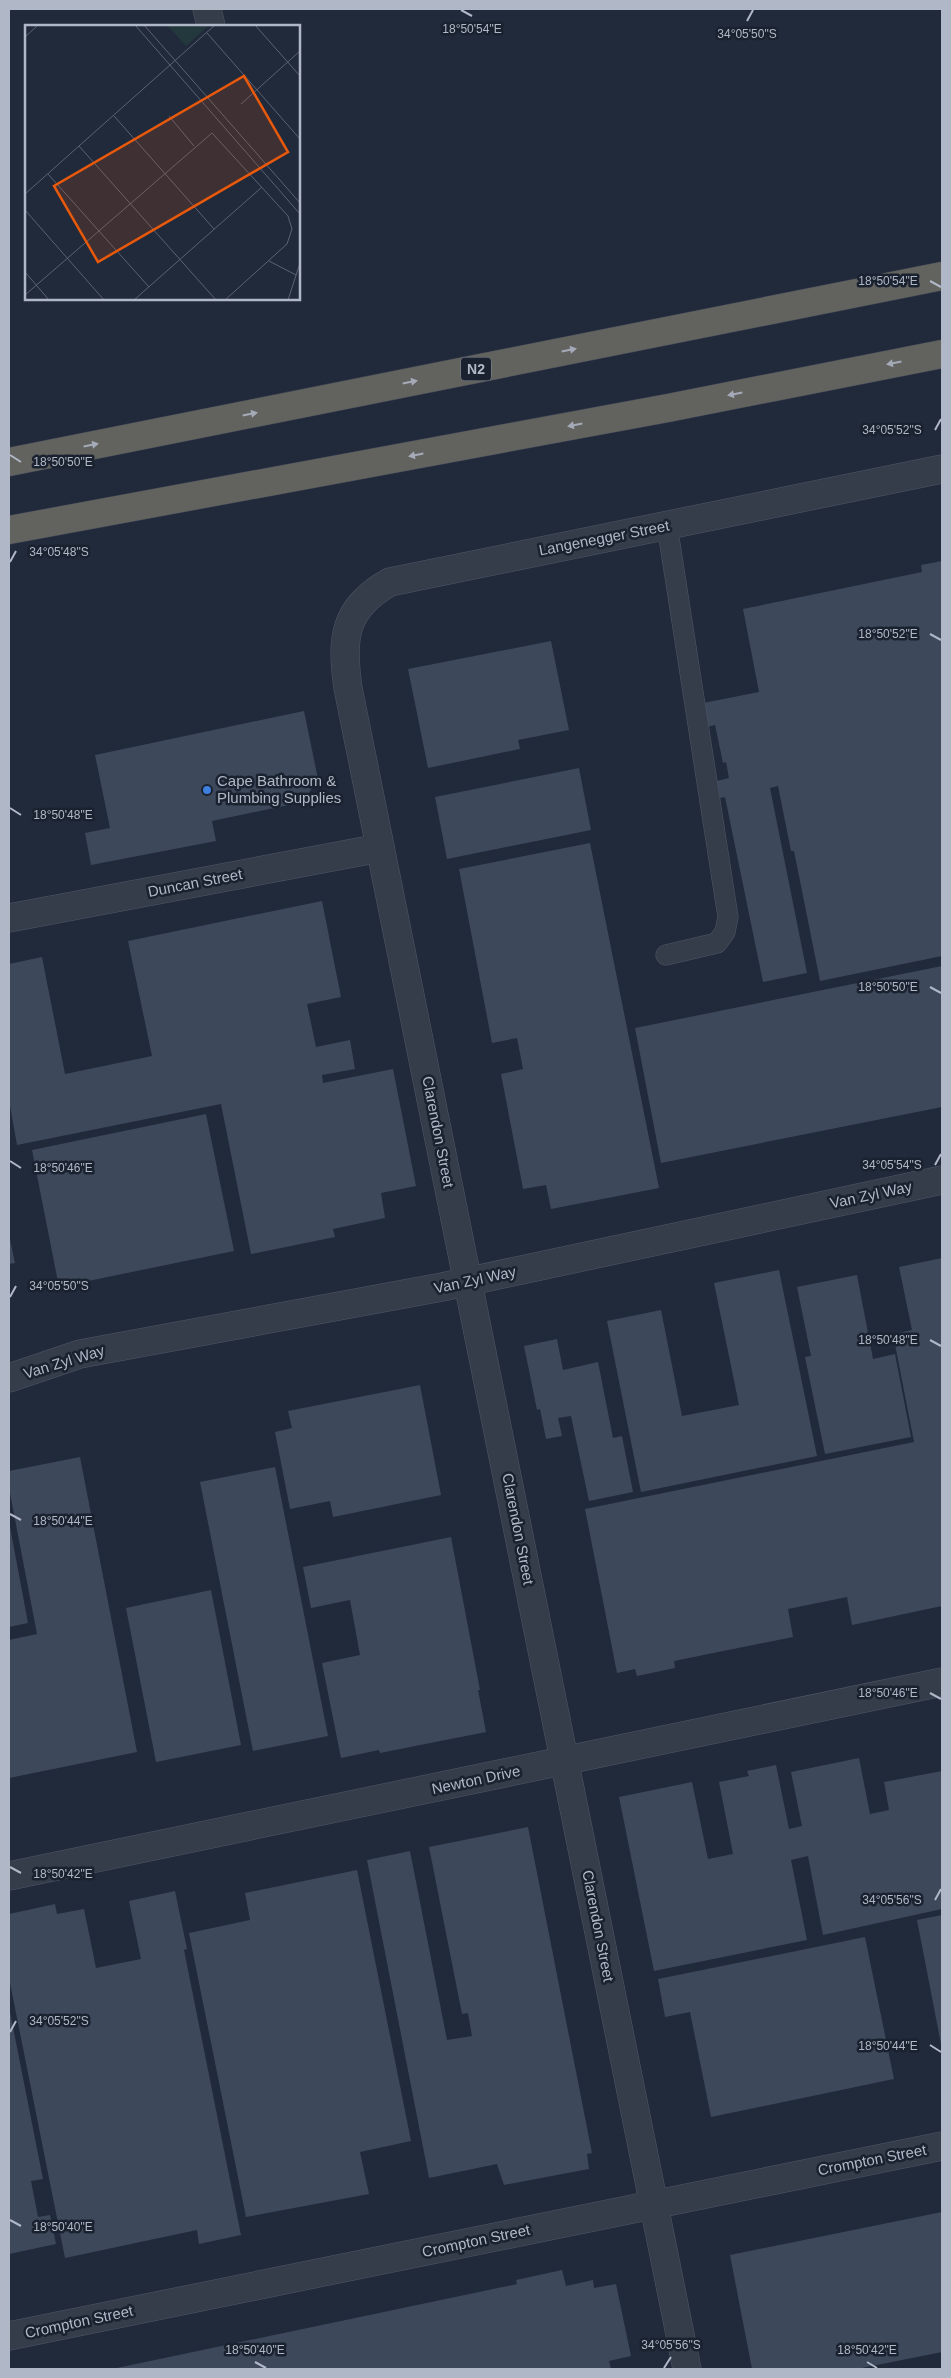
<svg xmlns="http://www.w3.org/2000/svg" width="951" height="2378" font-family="Helvetica,sans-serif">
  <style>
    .building { fill: #3d485b }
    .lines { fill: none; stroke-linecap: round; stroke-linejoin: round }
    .service-casing { stroke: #505766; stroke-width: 21 }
    .minor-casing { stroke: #505766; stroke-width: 29 }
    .trunk-casing { stroke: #3d4453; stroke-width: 29 }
    .service { stroke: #353d4b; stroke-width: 20 }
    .minor { stroke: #353d4b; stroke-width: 28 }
    .trunk { stroke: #62625f; stroke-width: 28 }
    .oneway { fill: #a4aab7 }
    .ticks { fill: none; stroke: #b0b7c7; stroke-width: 2 }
    .shop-dot { fill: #3f7fe0; stroke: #1a2230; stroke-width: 2 }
    .labels { text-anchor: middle; stroke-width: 5; stroke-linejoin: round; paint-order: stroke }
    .shield { fill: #1a2230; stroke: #838a9a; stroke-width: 1 }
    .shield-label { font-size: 14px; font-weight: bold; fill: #b0b7c7 }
    .street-label { font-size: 15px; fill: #b0b7c7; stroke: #1a2230 }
    .poi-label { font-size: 15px; fill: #b0b7c7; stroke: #1a2230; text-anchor: start }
    .inset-road { fill: none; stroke: #5a6273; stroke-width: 1 }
    .view { fill: #e8590c; fill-opacity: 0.15; stroke: #e8590c; stroke-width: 2.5 }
    .inset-edge { fill: none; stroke: #b0b7c7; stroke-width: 2.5 }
    .ticks-label { font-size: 12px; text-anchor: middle; fill: #b0b7c7; stroke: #1a2230; stroke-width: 5; stroke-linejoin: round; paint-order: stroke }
  </style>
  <rect width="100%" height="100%" fill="#212a3b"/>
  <g class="building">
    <polygon points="942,561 942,956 820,981 794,851 791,851 778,786 770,788 807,973 763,982 725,797 720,798 717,781 729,778 726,762 723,763 715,725 708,727 703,703 759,692 743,609 922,572 921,565"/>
    <polygon points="551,641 569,730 518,740 520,749 428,768 408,669"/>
    <polygon points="304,711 318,779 303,802 212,821 216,841 91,865 85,833 110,828 95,755"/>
    <polygon points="579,768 591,830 447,859 435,797"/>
    <polygon points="590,843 659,1188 551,1209 546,1185 523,1189 501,1074 523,1069 517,1038 492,1043 459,869"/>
    <polygon points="322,901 341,997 307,1004 316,1047 350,1040 355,1069 322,1075 323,1083 393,1069 416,1186 381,1193 385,1218 333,1229 335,1237 251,1254 221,1104 17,1145 9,1100 9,964 42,957 65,1074 152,1056 128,941"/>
    <polygon points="942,966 942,1107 661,1163 635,1028"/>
    <polygon points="206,1114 234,1251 59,1287 32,1150"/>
    <polygon points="9,1235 15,1263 9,1264"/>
    <polygon points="942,1258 942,1606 852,1625 847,1597 788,1609 793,1637 674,1661 675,1668 637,1676 635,1669 617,1673 585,1509 914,1442 893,1334 912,1330 899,1267"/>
    <polygon points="779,1270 817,1456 641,1492 607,1321 661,1310 682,1416 739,1405 714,1283"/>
    <polygon points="857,1275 873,1359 895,1354 911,1437 825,1454 805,1357 811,1356 797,1287"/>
    <polygon points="557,1339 563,1370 598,1362 613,1438 622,1436 633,1492 589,1501 571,1416 558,1418 562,1436 546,1439 540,1409 537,1410 524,1346"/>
    <polygon points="420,1385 441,1495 333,1517 330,1501 290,1509 275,1432 292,1428 288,1411"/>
    <polygon points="80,1457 137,1752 9,1778 9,1640 37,1634 9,1488 9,1471"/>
    <polygon points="275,1467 328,1736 253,1751 200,1482"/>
    <polygon points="10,1527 28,1623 9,1627 9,1528"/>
    <polygon points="451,1537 480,1690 478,1690 486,1732 380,1753 379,1750 341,1758 322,1663 360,1655 350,1600 311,1608 303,1567"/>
    <polygon points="211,1590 241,1745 156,1762 126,1608"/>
    <polygon points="859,1758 870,1814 889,1810 884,1782 942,1771 942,1909 823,1935 808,1856 791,1860 807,1940 654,1971 619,1797 692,1782 708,1859 733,1854 719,1782 749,1776 747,1771 776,1765 789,1829 802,1826 791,1772"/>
    <polygon points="528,1827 592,2153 587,2154 589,2169 504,2185 497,2164 429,2178 367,1860 410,1851 447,2040 472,2036 468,2013 462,2014 429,1847"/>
    <polygon points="357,1870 411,2141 360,2152 369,2194 246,2217 189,1933 250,1920 245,1893"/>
    <polygon points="175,1891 187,1949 184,1950 241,2235 199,2244 197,2230 65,2258 9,1978 9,1914 55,1904 57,1914 84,1909 96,1968 141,1959 129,1901"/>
    <polygon points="942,1915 942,2043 941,2044 917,1920"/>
    <polygon points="865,1937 894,2079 711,2117 690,2012 665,2017 658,1979"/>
    <polygon points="9,2007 43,2179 31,2181 38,2217 50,2215 56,2244 9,2254"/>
    <polygon points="942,2212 942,2352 857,2369 752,2369 730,2255"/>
    <polygon points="562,2270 566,2286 593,2280 594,2288 616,2284 631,2356 609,2361 611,2369 112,2369 517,2284 516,2280"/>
  </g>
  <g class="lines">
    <defs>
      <polyline id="service" points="666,955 717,943 725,932 728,917 667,525"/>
      <g id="minor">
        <polyline points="207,9 211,26"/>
        <polyline points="9,918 380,848"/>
        <polyline points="9,1378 80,1354 442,1287 942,1180"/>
        <polyline points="9,1876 942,1682"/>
        <polyline points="9,2336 942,2146"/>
        <path d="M687,2369L348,688C341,639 343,608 390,582L942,469"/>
      </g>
      <g id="trunk">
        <polyline points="9,462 942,276"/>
        <polyline points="9,530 668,408 942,354"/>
      </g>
    </defs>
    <use href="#service" class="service-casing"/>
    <use href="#minor" class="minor-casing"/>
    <use href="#trunk" class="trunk-casing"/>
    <use href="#service" class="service"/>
    <use href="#minor" class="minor"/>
    <use href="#trunk" class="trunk"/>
  </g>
  <defs><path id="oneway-solid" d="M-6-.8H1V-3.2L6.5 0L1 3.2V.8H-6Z" transform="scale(1.25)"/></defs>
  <g class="oneway">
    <use href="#oneway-solid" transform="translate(569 350) rotate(-11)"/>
    <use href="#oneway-solid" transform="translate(894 363) rotate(169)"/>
    <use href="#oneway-solid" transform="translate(410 382) rotate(-11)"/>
    <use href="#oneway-solid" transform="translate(735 394) rotate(169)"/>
    <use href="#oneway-solid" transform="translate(250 414) rotate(-11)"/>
    <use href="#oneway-solid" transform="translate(575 425) rotate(169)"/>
    <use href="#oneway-solid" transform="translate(91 445) rotate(-11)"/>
    <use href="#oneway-solid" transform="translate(416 455) rotate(169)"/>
  </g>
  <path class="ticks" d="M461,10L472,16M747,21L753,10M930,281L941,287M935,430L941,419M10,455L21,462M10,562L16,551M930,634L941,640M10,808L21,815M930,987L941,993M10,1161L21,1168M935,1165L941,1154M10,1297L16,1286M930,1340L941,1346M10,1514L21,1520M930,1693L941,1699M10,1867L21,1873M935,1900L941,1889M10,2032L16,2021M930,2045L941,2052M10,2220L21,2226M255,2362L266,2368M867,2362L877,2368M664,2368L671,2357"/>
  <circle class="shop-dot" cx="207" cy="790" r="5"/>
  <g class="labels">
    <rect class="shield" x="461" y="357.5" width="30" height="23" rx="4"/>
    <g class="shield-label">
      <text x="476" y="374">N2</text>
    </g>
    <g class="street-label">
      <text transform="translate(604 538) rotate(-11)" y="5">Langenegger Street</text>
      <text transform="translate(195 883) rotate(-11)" y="5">Duncan Street</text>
      <text transform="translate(438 1132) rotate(79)" y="5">Clarendon Street</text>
      <text transform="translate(871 1195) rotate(-12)" y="5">Van Zyl Way</text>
      <text transform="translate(475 1280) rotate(-12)" y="5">Van Zyl Way</text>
      <text transform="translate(64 1362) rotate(-17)" y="5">Van Zyl Way</text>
      <text transform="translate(518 1529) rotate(79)" y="5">Clarendon Street</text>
      <text transform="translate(476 1780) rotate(-12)" y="5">Newton Drive</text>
      <text transform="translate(598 1926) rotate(79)" y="5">Clarendon Street</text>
      <text transform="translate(872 2160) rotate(-11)" y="5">Crompton Street</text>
      <text transform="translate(476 2241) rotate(-12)" y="5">Crompton Street</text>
      <text transform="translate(79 2322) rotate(-12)" y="5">Crompton Street</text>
    </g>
    <g class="poi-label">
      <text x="217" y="786">Cape Bathroom &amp;<tspan x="217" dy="17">Plumbing Supplies</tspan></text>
    </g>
  </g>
  <g transform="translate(25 25)">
    <rect width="275" height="275" fill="#212a3b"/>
    <path d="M142,0H184L161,21Z" fill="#23383c"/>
    <path class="inset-road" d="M110,0L275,189M119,0L275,178M230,0L275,51M182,8L275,114M0,12L13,0M216,79L275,26M89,91L189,204M144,91L169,121M54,121L191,275M23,149L124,262M0,169L190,0M0,185L79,275M244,236L271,250M0,247L24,275M0,270L187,108L263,191L267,204L262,219L200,275M109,275L237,162M263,275L275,238"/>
    <path class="view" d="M219,51L263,127L73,237L29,161Z"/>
    <rect width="275" height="275" class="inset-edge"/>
  </g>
  <g class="ticks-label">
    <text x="472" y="33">18°50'54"E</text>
    <text x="747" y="38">34°05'50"S</text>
    <text x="888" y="285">18°50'54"E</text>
    <text x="892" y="434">34°05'52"S</text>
    <text x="63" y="466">18°50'50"E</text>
    <text x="59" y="556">34°05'48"S</text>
    <text x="888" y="638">18°50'52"E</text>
    <text x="63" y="819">18°50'48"E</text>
    <text x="888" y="991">18°50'50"E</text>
    <text x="892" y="1169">34°05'54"S</text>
    <text x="63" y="1172">18°50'46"E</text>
    <text x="59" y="1290">34°05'50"S</text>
    <text x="888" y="1344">18°50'48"E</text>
    <text x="63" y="1525">18°50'44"E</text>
    <text x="888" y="1697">18°50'46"E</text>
    <text x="63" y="1878">18°50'42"E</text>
    <text x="892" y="1904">34°05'56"S</text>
    <text x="59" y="2025">34°05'52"S</text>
    <text x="888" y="2050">18°50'44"E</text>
    <text x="63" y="2231">18°50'40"E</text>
    <text x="671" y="2349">34°05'56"S</text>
    <text x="255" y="2354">18°50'40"E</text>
    <text x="867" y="2354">18°50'42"E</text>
  </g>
  <rect width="951" height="2378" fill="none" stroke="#b0b7c7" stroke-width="20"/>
</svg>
